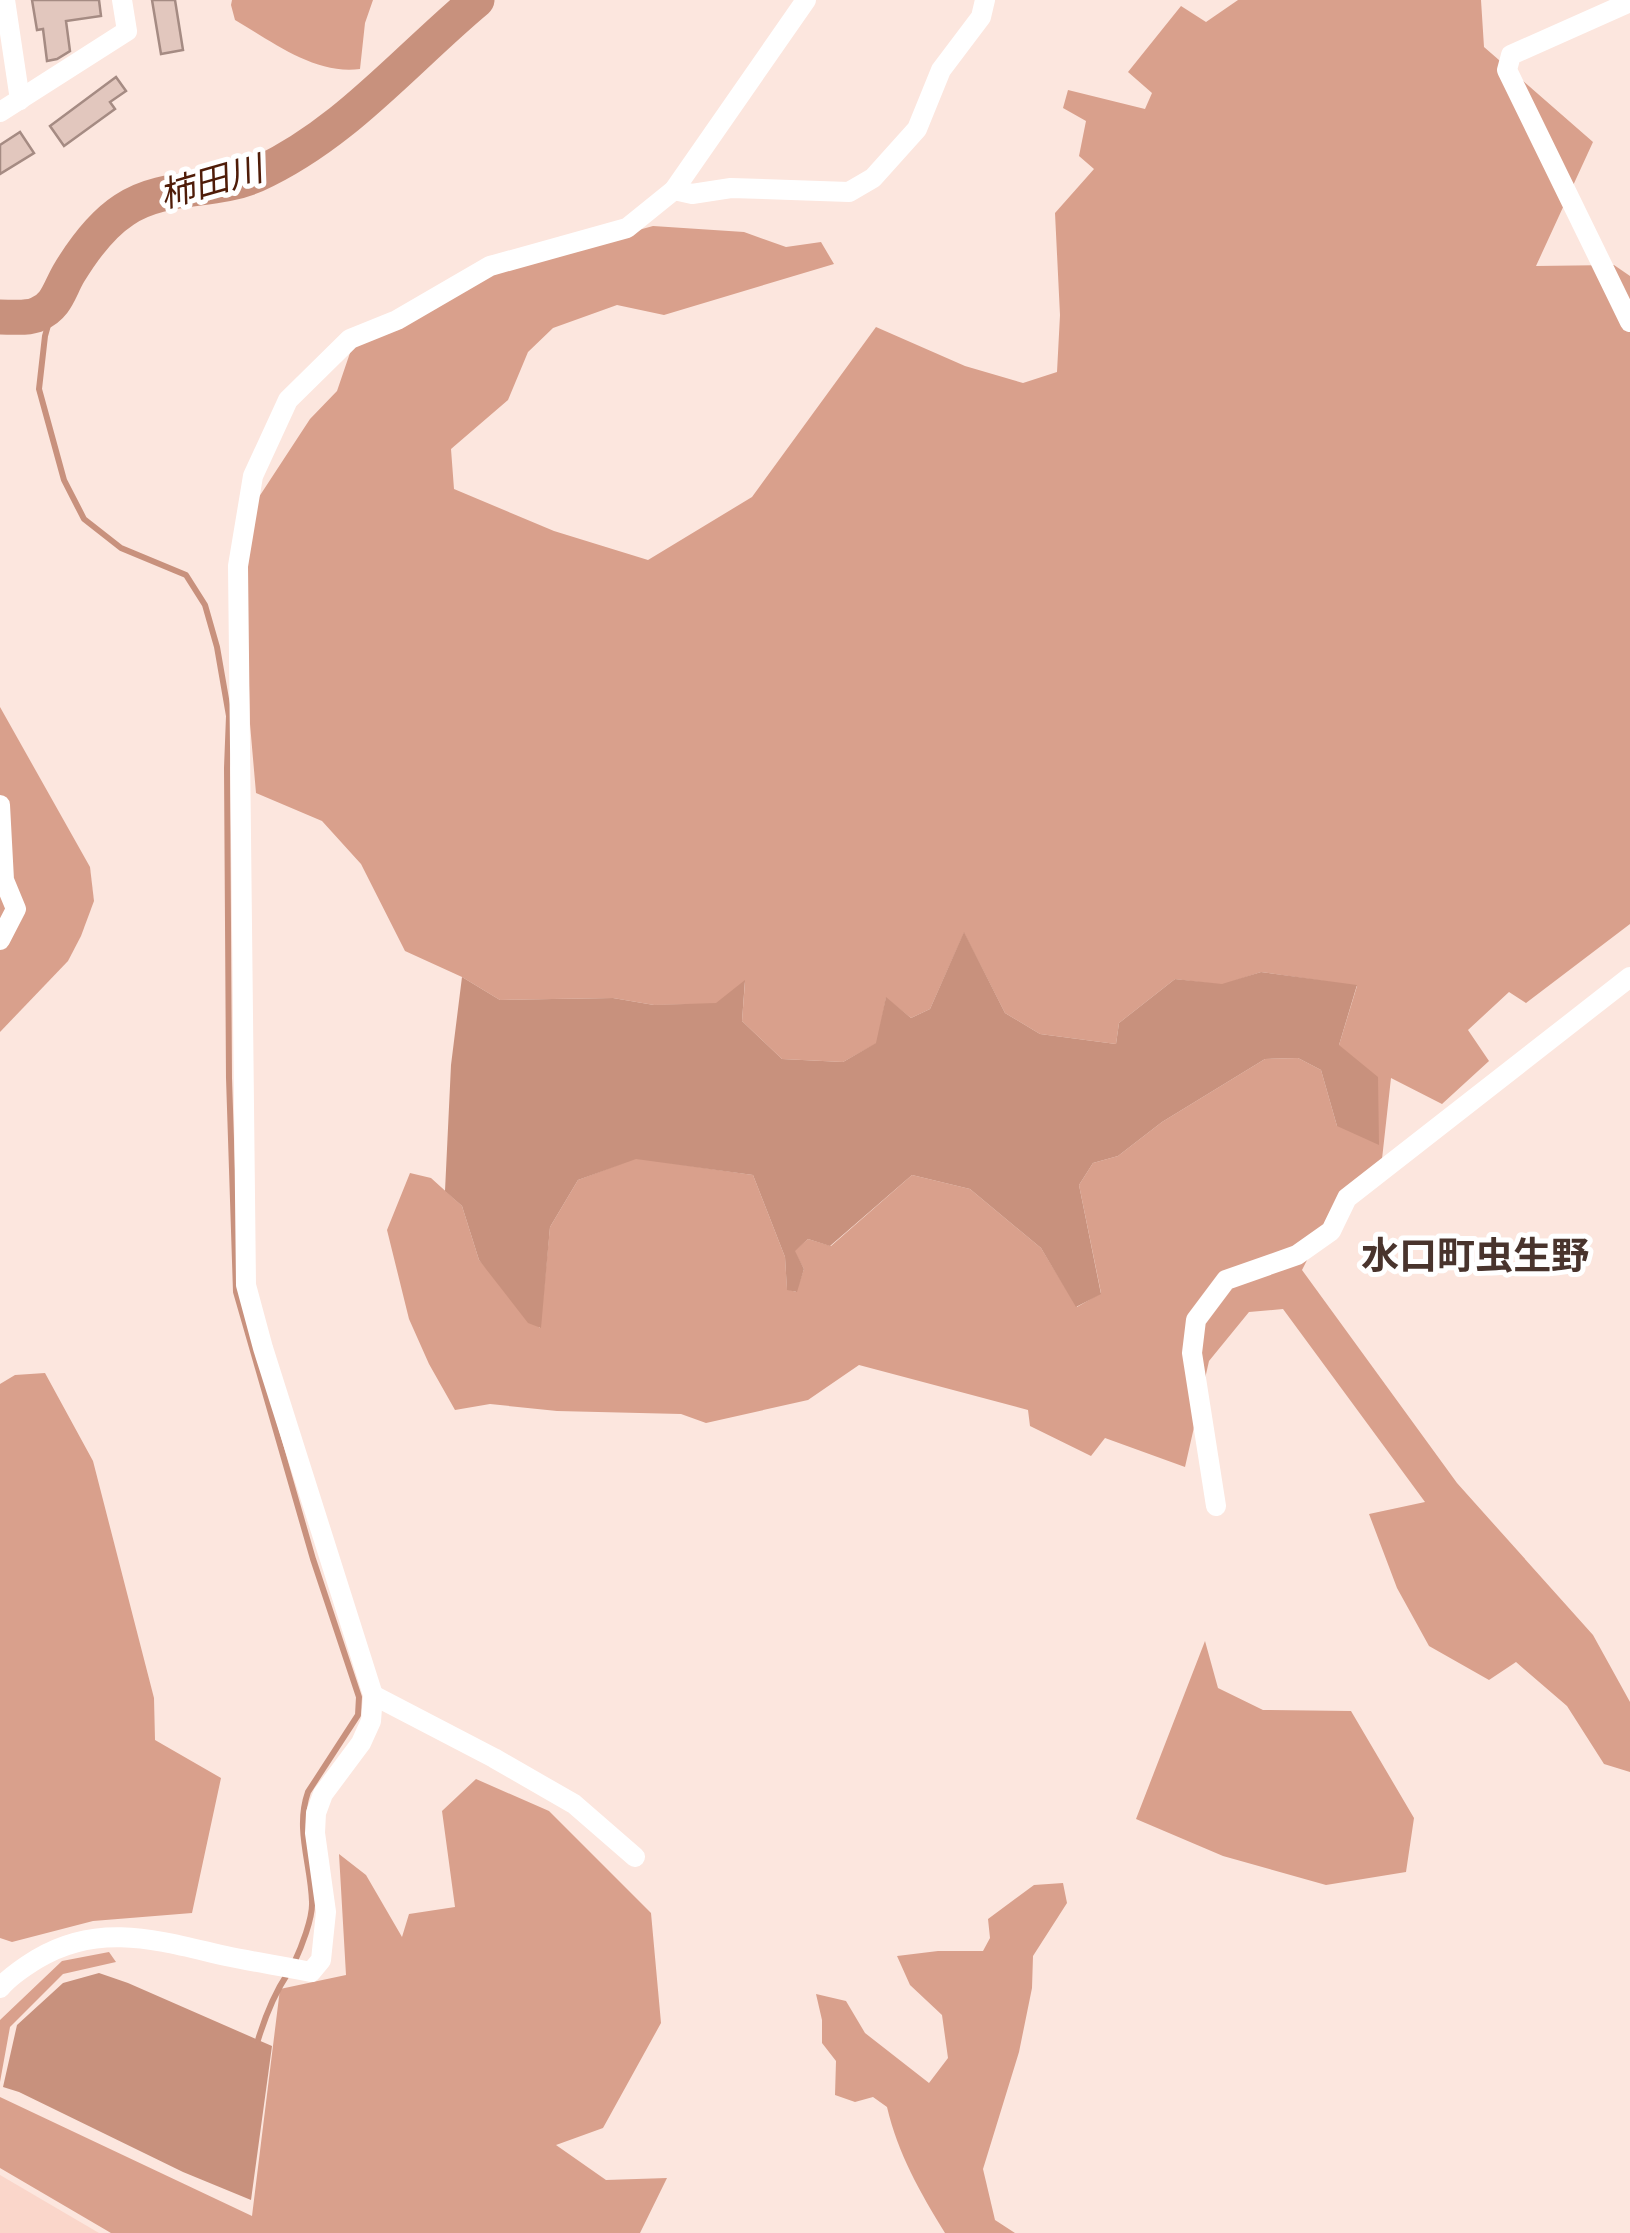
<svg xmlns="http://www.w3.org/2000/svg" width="1630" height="2233" font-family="Quicksand,'Noto Sans JP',sans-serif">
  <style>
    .built { fill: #fad6ca }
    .forest { fill: #d9a08c }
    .water { fill: #c8917d }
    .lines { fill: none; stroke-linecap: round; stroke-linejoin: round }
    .stream { stroke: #c8917d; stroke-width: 6 }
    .river { stroke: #c8917d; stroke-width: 35 }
    .building { fill: #e2c7be; stroke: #a58b83; stroke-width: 2.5 }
    .minor { stroke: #fff; stroke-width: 20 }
    .labels { text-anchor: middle; stroke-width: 10; stroke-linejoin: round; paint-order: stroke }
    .water-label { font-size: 35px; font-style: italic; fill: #4f1c08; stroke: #fff }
    .quarter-label { font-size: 38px; font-weight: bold; fill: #49342d; stroke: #fff }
  </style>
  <rect width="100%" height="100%" fill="#fce6de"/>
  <polygon class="built" points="0,2175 99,2233 0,2233"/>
  <g class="forest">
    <path d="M232,0H373L365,23L360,69C315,75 273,42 235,20L231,5Z"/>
    <polygon points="1238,0 1481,0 1484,47 1593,142 1536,266 1614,265 1630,276 1630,924 1526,1003 1509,992 1468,1030 1489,1061 1442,1104 1391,1078 1382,1159 1336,1203 1302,1270 1457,1483 1593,1635 1630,1702 1630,1772 1604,1764 1567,1706 1516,1662 1489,1680 1429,1646 1397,1588 1369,1514 1425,1502 1283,1309 1249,1312 1209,1361 1185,1467 1105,1438 1091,1456 1030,1426 1028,1410 859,1365 808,1400 706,1423 681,1414 557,1411 490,1404 455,1410 429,1364 409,1319 387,1230 410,1173 431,1178 462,1206 479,1260 540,1328 550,1227 578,1180 636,1158 753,1175 785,1257 787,1289 796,1292 804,1269 794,1251 808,1239 831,1246 912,1175 970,1189 1041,1248 1077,1307 1101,1293 1079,1185 1093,1163 1118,1156 1162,1122 1265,1059 1298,1058 1321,1070 1337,1126 1339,1045 1357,986 1261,972 1222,985 1175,979 1119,1023 1116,1044 1040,1034 1005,1013 964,933 930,1009 911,1018 886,998 877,1043 843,1062 782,1059 742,1021 745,982 716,1004 654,1005 613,998 500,1000 462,977 405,951 361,864 322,821 256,793 250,724 246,568 255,503 310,419 337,391 352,347 508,266 653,226 744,232 786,247 821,242 834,264 664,315 617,305 553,328 528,352 508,400 451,449 454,489 554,531 648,560 752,497 876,327 965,366 1023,383 1057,372 1060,315 1055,213 1094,169 1079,156 1086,121 1063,108 1068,90 1145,109 1152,93 1128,72 1181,6 1206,22"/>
    <polygon points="0,707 90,867 94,901 81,936 68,961 0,1032"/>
    <polygon points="45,1373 93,1461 154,1698 155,1740 221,1778 192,1913 93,1921 12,1942 0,1938 0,1384 15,1375"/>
    <polygon points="1205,1641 1218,1688 1263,1710 1351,1711 1414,1818 1406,1872 1326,1885 1223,1856 1136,1819"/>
    <polygon points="476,1779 549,1811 651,1913 661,2023 603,2128 556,2145 606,2180 667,2178 640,2233 111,2233 0,2168 0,2097 252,2216 280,1989 346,1975 339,1854 366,1875 402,1937 409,1914 455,1907 442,1811"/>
    <path d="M1063,1883L1067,1903L1033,1956L1032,1988L1019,2052L983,2169L995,2220L1015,2233H945C920,2192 898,2154 887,2107L873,2097L855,2102L835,2095L836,2061L822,2043V2020L816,1994L846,2001L865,2033L929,2083L948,2058L942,2015L910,1985L897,1956L938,1951H983L990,1938L988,1919L1034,1885Z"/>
    <polygon points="109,1952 116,1962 63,1974 10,2027 0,2082 0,2020 62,1961"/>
  </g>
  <g class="water">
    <polygon points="964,932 1005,1013 1040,1034 1116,1044 1119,1023 1175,979 1222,984 1261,972 1357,985 1339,1045 1378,1077 1379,1145 1337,1126 1321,1070 1298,1058 1265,1059 1162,1122 1118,1156 1093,1163 1079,1185 1101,1294 1076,1307 1041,1248 970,1189 912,1175 830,1246 808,1239 795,1251 804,1269 797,1292 787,1290 785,1257 753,1175 636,1159 578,1180 550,1227 541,1328 528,1323 479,1260 462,1206 445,1191 451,1065 462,977 500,1000 613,998 654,1005 716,1003 745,980 742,1021 782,1059 843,1062 876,1043 886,997 911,1018 930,1009"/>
    <polygon points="99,1973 128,1983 272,2046 251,2200 183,2172 19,2092 3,2087 17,2025 63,1983"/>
  </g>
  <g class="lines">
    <g class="stream">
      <path d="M54,304L45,336L39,389L64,480L84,519L121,548L186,575L205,605L217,647L229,716L227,768L229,1078L236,1292L313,1559L359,1697L358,1715L308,1792C295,1829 311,1864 312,1902C313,1918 301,1948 294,1963"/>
      <path d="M258,2040C265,2017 274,1994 288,1973"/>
    </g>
    <path class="river" d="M0,317C11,317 28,319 38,314C57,306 59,290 69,273C83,250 101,225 124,210C164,183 213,194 256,175C344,135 404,61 477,0"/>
  </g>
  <g class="building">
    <polygon points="32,0 99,0 101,16 66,21 70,51 57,59 47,61 43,29 37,30"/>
    <polygon points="152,0 175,0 183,50 161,54"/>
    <polygon points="116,77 126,91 110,102 115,109 64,146 50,126"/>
    <polygon points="20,132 34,153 0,174 0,145"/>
  </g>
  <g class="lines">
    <g class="minor">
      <polyline points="5,0 20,100"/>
      <polyline points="1630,2 1511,55 1507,70 1630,322"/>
      <polyline points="0,112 127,31 122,0"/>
      <polyline points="674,190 692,194 731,188 849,192 873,178 917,129 941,70 981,17 985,0"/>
      <polyline points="0,805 4,880 16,909 0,940"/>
      <polyline points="1216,1506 1192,1353 1196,1320 1226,1280 1297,1255 1331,1231 1347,1198 1630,977"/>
      <polyline points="373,1695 494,1758 574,1804 635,1857"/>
      <path d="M0,1988C10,1976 24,1967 37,1959C100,1921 160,1941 226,1956C254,1962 282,1966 311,1972L321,1960L326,1912L315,1833L316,1813L323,1794L361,1743L371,1721L373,1695L263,1348L246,1285L238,566L253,476L288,400L350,339L397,320L490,266L627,228L674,190L806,0"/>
    </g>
  </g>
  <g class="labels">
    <g class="water-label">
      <text transform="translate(211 182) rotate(-16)" y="12">柿田川</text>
    </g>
    <g class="quarter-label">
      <text x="1475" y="1269">水口町虫生野</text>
    </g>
  </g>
</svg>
